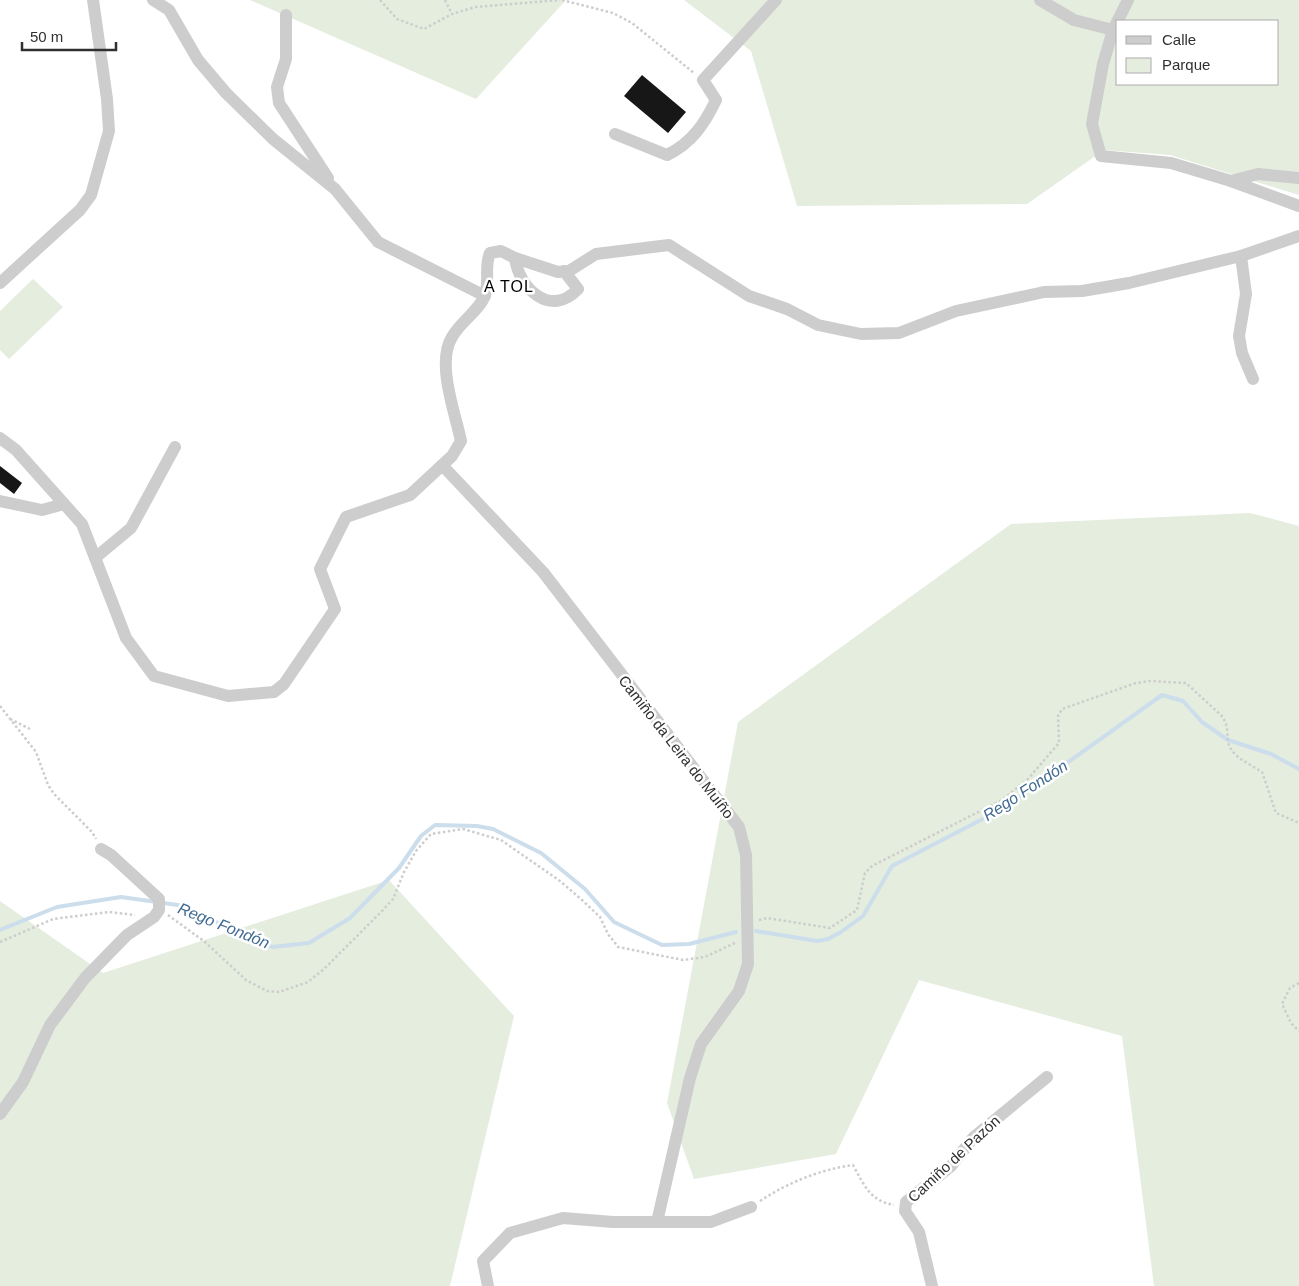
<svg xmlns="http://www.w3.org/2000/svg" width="1299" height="1286" font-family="Helvetica,sans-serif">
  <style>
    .green { fill: #e5eddf; fill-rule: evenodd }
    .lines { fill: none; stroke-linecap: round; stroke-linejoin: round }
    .stream { stroke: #ccddec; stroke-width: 4 }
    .building { fill: #171717 }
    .path { stroke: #cdcdcd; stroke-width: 2.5; stroke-dasharray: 2.5 2.5; stroke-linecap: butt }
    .minor { stroke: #cdcdcd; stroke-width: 12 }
    .labels { text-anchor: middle; stroke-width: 5; stroke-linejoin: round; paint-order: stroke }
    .street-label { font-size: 15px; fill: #303030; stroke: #fff }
    .neighbourhood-label { font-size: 16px; letter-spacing: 1px; fill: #000; stroke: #fff }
    .water-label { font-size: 16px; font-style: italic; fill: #3f6a92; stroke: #fff }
  </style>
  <rect width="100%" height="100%" fill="#fff"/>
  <g class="green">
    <polygon points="250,0 566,0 476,99"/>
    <path d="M684,0H1299V195L1170,155L1104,150L1027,204L797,206L751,51ZM1118,21H1278V84H1118Z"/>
    <polygon points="33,279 63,307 9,359 0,350 0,311"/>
    <polygon points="1250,513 1299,526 1299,1286 1154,1286 1122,1036 919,980 836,1154 694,1179 667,1103 738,722 1011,524"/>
    <polygon points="389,880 514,1016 450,1286 0,1286 0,901 103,973"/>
  </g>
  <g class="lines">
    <g class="stream">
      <polyline points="163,903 178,905 272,947 309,943 350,918 399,868 421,836 435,825 477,826 493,829 541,853 585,889 614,922 662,945 689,944 736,932"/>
      <polyline points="0,930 57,907 121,897 157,902"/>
      <polyline points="756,931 817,941 828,939 841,932 863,916 892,866 1004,808 1162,695 1183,701 1202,722 1228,740 1271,754 1299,769"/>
    </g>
  </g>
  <g class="building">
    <polygon points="642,75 686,112 668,133 624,96"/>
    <polygon points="0,466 22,483 14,494 0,483"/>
  </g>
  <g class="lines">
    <g class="path">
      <polyline points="380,0 397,19 424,29 452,14 475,7 560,0"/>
      <polyline points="445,0 452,14"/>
      <polyline points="562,0 613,13 632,23 694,73"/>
      <polyline points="0,706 36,752 48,785 54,794 92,832 96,839"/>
      <polyline points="10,719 30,729"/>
      <polyline points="168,915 205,942 246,980 267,991 279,992 308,982 324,969 382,911 393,899 404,872 416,851 431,834 463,829 501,840 560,881 582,900 600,917 608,934 618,947 683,960 705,957 737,942"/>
      <polyline points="759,920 767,918 830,928 857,910 865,873 872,866 1002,800 1028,779 1059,743 1058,716 1062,709 1136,683 1150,681 1186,683 1223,717 1227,727 1228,743 1232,751 1239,758 1262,772 1276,813 1299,823"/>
      <polyline points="0,942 53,919 109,912 135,915"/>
      <polyline points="1299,983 1290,988 1282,1004 1291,1023 1299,1031"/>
      <path d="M760,1201C789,1182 819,1170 853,1165C864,1185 870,1201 894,1205"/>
    </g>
    <g class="minor">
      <polyline points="153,0 169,10 198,60 226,93 273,139 335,189 378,242 485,296"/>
      <polyline points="1040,0 1074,20 1113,30"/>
      <polyline points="1128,0 1113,30 1103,64 1092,124 1101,156 1171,163 1231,181 1299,206"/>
      <polyline points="286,15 286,59 277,87 279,103 328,178"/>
      <path d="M615,134L667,155C692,143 705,123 716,100L703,80L776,0"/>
      <polyline points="1231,181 1258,174 1299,178"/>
      <polyline points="1241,256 1246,294 1239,336 1242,353 1253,379"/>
      <path d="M515,258C519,289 551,318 578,289L564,271"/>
      <polyline points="0,283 80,210 91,195 109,131 107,99 93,0"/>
      <path d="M0,438L16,450L82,524L126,638L154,676L228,696L274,692L284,684L335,609L320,569L346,517L410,495L452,456L461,441C455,412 436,363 452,337C460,322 480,310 485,295C490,281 484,266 490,253L501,251L515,258L558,272L569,271L596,254L669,245L749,296L787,309L818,325L861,334L899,333L956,311L1044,292L1082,291L1129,283L1241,256L1299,236"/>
      <polyline points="442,465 543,572 739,827 746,855 748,964 739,991 701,1044 690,1078 657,1222"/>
      <polyline points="0,501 42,510 64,504"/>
      <polyline points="95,558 131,528 175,447"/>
      <polyline points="0,1114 23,1082 50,1025 85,978 127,935 154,917 159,910 159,899 111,855 101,849"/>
      <polyline points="488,1286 483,1261 510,1233 563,1218 613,1222 711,1222 751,1207"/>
      <polyline points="932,1286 919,1232 905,1211 906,1202 951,1166 973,1138 1047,1077"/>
    </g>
  </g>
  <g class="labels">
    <g class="street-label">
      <text transform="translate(676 747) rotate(52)" y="5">Camiño da Leira do Muíño</text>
      <text transform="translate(954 1159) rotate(-43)" y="5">Camiño de Pazón</text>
    </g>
    <g class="neighbourhood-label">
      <text x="509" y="292">A TOL</text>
    </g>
    <g class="water-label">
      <text transform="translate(1025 790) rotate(-33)" y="6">Rego Fondón</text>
      <text transform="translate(224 925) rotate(22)" y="6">Rego Fondón</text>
    </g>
  </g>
  <rect x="1116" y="20" width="162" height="65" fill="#ffffff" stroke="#acacac"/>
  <rect x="1126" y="36" width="25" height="8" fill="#cdcdcd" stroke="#acacac"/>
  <text x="1162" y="45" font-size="15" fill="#303030">Calle</text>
  <rect x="1126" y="58" width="25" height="15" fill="#e5eddf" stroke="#acacac"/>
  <text x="1162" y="70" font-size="15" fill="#303030">Parque</text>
  <path d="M22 42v8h94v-8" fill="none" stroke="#303030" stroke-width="2.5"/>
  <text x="30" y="42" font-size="15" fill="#303030" stroke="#ffffff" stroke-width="4" paint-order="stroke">50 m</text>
</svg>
